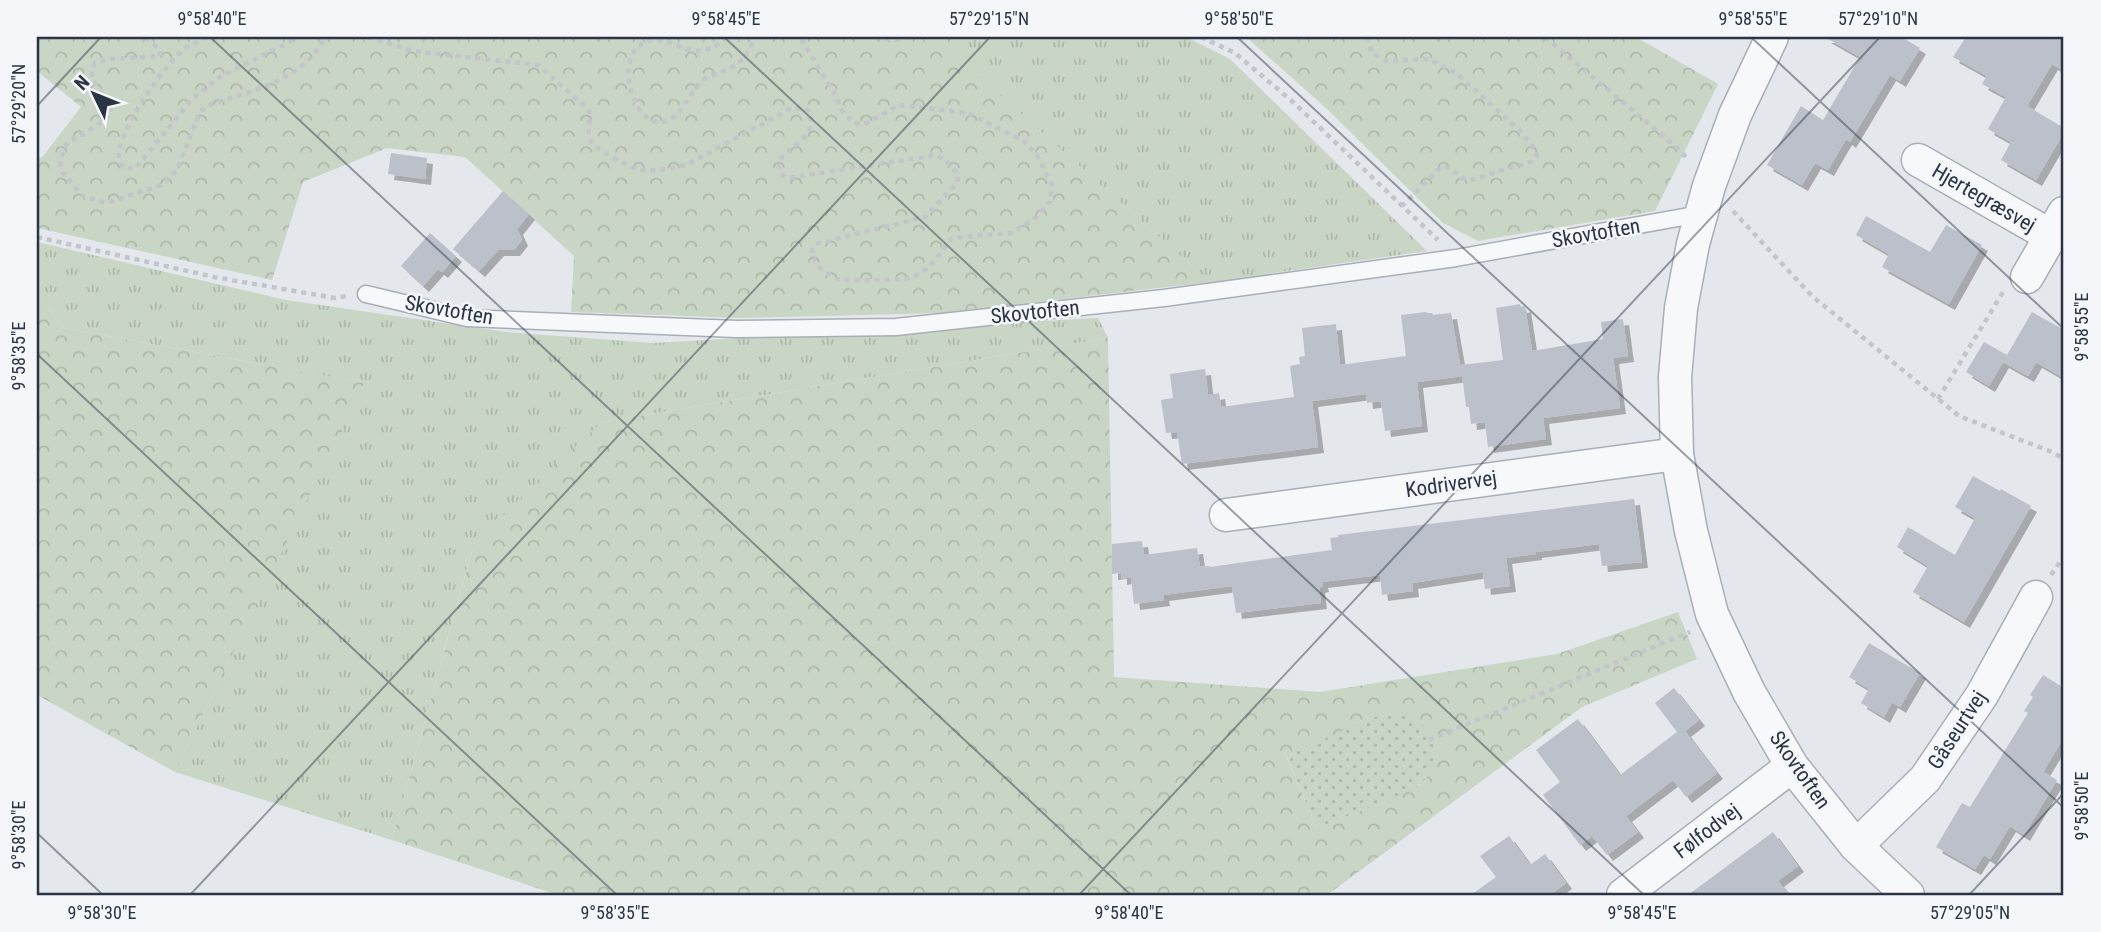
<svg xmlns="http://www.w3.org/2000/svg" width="2101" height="932" font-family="'Roboto Condensed',sans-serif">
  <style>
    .grass { fill: url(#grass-tufts) }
    .forest { fill: url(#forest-crowns); fill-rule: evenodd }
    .park { fill: url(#park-dots) }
    .building { fill: #bbc0ca; filter: url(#shadow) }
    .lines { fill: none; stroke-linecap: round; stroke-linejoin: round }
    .service-casing { stroke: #a9aeb7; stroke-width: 19 }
    .minor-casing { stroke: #a9aeb7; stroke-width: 35 }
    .path { stroke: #c2c5cb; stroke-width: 4.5; stroke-dasharray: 5 5; stroke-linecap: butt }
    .service { stroke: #f7f8fa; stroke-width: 16 }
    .minor { stroke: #f7f8fa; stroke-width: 32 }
    .ticks { fill: none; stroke: #2b3445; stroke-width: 2; stroke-opacity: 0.45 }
    .labels { text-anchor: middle; stroke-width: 5; stroke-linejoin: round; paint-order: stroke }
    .street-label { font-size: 21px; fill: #2b3445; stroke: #f4f6f9 }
    .neatline { fill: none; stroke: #2b3445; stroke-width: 2.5 }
    .ticks-label { font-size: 18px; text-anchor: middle; fill: #2b3445 }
  </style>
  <defs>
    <pattern id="grass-tufts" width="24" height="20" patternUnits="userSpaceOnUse" patternTransform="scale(1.75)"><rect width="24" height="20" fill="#c9d6c5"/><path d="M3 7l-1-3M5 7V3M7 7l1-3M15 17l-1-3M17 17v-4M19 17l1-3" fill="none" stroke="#adb8ab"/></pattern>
    <pattern id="forest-crowns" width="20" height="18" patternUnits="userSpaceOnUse" patternTransform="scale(1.75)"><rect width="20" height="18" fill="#c9d6c5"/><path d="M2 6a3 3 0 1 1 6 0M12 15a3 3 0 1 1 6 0" fill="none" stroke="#adb8ab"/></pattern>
    <pattern id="park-dots" width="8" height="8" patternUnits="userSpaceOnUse" patternTransform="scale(1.75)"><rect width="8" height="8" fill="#c9d6c5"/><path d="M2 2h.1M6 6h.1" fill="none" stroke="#adb8ab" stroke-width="1.8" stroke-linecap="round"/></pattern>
    <filter id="shadow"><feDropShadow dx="6" dy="6" stdDeviation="0" flood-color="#0004"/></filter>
  </defs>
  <rect width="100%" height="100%" fill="#e4e7ec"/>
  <g class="grass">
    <polygon points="955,37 1186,37 1230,59 1427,251 1210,282 963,63"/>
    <polygon points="37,242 286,300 506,332 653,343 1098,318 1108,338 602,422 471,553 392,840 175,772 363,383 64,328 37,295"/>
  </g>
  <g class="forest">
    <polygon points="37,37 956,37 964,63 1210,282 942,313 741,318 571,312 574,256 465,157 387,148 303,182 272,280 37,228 37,160 43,156 81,107 37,71"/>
    <polygon points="1246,37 1636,37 1718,84 1655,211 1478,241 1443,223 1328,110"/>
    <polygon points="37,295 64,328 364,383 175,772 37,695"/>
    <path d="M1108,338L1114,677L1320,692L1557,654L1678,612L1697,659L1582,707L1327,895H558L392,840L471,554L489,527L602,422ZM1286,756V755L1421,785L1317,828Z"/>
  </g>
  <path class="park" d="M1392,712C1438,714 1452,767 1412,790L1317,828L1286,755L1380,715Z"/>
  <g class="building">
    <polygon points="1825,37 1901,37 1920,48 1900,81 1890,75 1850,142 1846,139 1828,170 1815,163 1802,185 1767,165 1801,106 1823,120 1860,57"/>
    <polygon points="1966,37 2064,37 2064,71 2052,64 2027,106 2064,128 2064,132 2036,180 2001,160 2011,142 1988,129 2006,97 1982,84 1987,76 1953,57"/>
    <polygon points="391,153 427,158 425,179 388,174"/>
    <polygon points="503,191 529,214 517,229 522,240 514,250 498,250 479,271 453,249"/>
    <polygon points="1866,216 1930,252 1946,225 1982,245 1949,304 1882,267 1889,254 1856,235"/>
    <polygon points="430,233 456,256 442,272 438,269 423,286 401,266"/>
    <polygon points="1520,304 1521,307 1525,306 1532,351 1603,339 1601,322 1623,319 1628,356 1613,358 1620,408 1543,418 1546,439 1488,447 1485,422 1471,424 1469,407 1466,407 1461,365 1503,360 1496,308"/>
    <polygon points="1426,312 1427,313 1432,313 1433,315 1451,313 1462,376 1417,382 1422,426 1385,431 1381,401 1367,403 1366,394 1312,401 1318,447 1182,464 1177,432 1166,433 1161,400 1173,398 1170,374 1205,369 1208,395 1219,393 1221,407 1294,397 1290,366 1300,364 1299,357 1305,356 1302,328 1336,324 1340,365 1406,356 1401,315"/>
    <polygon points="2032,312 2064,330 2064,378 2036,362 2028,376 2003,362"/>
    <polygon points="1984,342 2007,355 1989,386 1966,372"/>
    <polygon points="1973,476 2000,491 2001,489 2031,506 1964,622 1913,592 1928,566 1897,547 1908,527 1955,555 1975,518 1955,507"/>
    <polygon points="1634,499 1642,562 1602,566 1599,544 1536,552 1536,554 1506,558 1510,586 1485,589 1483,572 1412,583 1413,591 1382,595 1380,575 1322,582 1323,586 1319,587 1321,603 1236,613 1232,586 1163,595 1164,600 1134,604 1131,577 1121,579 1121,573 1112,574 1112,544 1142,541 1144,555 1197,548 1200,567 1209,566 1210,567 1332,550 1330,538 1338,537 1338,535"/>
    <polygon points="1869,643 1920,673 1900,707 1892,702 1884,717 1861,703 1869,689 1849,677"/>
    <polygon points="2043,675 2064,688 2064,737 2043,772 2057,780 2024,835 2010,826 1990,859 1984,855 1975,869 1936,847 1962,803 1970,807 2028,713 2024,711 2033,697 2030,695"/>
    <polygon points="1674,688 1699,720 1685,731 1717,773 1686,797 1673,780 1626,816 1638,832 1607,855 1592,836 1580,845 1543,795 1560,782 1536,750 1578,719 1620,775 1677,732 1655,703"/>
    <polygon points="1773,832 1798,866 1778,881 1789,895 1688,895"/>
    <polygon points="1509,836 1530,865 1545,854 1566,883 1550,895 1471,895 1496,877 1480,856"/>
  </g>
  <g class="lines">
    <defs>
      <polyline id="service" points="366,294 467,318 736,329 896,327 1164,298 1456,258 1700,214"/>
      <g id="minor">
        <polyline points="1772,37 1735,115 1709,186 1693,244 1681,308 1675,377 1677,454 1691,531 1712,614 1749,692 1792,766 1856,846 1908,895"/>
        <polyline points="1918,160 2051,236"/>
        <polyline points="2027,277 2064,213"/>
        <polyline points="1226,515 1677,454"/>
        <polyline points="1856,846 1925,779 1982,695 2036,597"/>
        <polyline points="1623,895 1792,766"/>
      </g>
    </defs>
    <use href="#service" class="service-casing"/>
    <use href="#minor" class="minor-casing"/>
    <g class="path">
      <path d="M146,37L160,50V56L111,59L95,63C83,86 110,90 111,114L99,124L67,143L60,161L62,172L84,197L107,203L161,185L177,170L200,112L206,106C249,91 304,81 325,37"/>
      <path d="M207,37C199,41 190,45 183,50C164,65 117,133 119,157C119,161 120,163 123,167L135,169L192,99L220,77L299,37"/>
      <path d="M368,37L413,51L538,65L588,109C593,119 585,132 591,141C596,150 627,166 637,169C652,173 672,168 686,165L790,109L804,108L810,112C818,150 767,146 782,175L788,178L937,155L952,166L958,176L957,183L925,217L816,244C804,257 824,274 838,279C845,281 894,280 904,279C909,278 919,275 924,271C935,263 943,248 952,238L1010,233L1032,221L1050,202L1052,185L1037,155L1024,141L968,113L899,105L867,123L859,124L854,123L842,111L836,96L800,37"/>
      <path d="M727,37C689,72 672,27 642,44C618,58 629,113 654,121C680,129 689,89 704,79C708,76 715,75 719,73C740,65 747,57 755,37"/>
      <polyline points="875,37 899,40 909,37"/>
      <polyline points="1201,37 1235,53 1293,102 1438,240"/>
      <polyline points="1367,37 1372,53 1386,61 1428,59 1456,73 1517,128 1535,149 1537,155 1533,161 1468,181 1445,166 1441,167 1402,206"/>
      <polyline points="1545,37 1680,150 1688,160"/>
      <polyline points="1733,211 1812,296 1959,416 2052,452 2064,459"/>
      <polyline points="37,237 214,277 335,298 347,296"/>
      <polyline points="1938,399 2003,292"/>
      <polyline points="2051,575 2064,556"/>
      <polyline points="1429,740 1690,632"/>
    </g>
    <use href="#service" class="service"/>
    <use href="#minor" class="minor"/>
  </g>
  <path class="ticks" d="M210,37L1131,895M724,37L1644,895M1237,37L2064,808M1751,37L2064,329M37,106L101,37M37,354L617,895M37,833L103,895M190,895L990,37M1079,895L1880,37M1969,895L2064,793"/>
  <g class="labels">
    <g class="street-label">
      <text transform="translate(1984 198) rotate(30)" y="7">Hjertegræsvej</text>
      <text transform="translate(1596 233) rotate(-10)" y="7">Skovtoften</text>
      <text transform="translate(449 310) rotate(10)" y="7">Skovtoften</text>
      <text transform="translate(1035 312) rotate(-6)" y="7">Skovtoften</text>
      <text transform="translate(1451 484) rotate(-8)" y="7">Kodrivervej</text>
      <text transform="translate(1957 730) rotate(-57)" y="7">Gåseurtvej</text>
      <text transform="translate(1800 770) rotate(55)" y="7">Skovtoften</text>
      <text transform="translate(1707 831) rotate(-37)" y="7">Følfodvej</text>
    </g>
  </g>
  <rect width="2101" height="932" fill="none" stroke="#f4f6f9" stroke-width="77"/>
  <g transform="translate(94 94) rotate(313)" stroke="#f4f6f9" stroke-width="5" paint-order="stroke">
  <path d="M0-5L12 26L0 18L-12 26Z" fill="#2b3445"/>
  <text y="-10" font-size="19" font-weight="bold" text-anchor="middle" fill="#2b3445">N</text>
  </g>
  <rect x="38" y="38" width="2024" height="856" class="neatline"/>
  <g class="ticks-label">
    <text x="212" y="25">9°58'40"E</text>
    <text x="726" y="25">9°58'45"E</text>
    <text x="989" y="25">57°29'15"N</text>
    <text x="1239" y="25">9°58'50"E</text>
    <text x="1753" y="25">9°58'55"E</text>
    <text x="1878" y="25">57°29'10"N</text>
    <text transform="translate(19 104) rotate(-90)" y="6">57°29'20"N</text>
    <text transform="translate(2082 327) rotate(-90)" y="6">9°58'55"E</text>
    <text transform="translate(19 356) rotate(-90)" y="6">9°58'35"E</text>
    <text transform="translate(2082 806) rotate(-90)" y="6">9°58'50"E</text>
    <text transform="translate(19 835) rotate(-90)" y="6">9°58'30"E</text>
    <text x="102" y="919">9°58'30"E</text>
    <text x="615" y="919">9°58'35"E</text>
    <text x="1129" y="919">9°58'40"E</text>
    <text x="1642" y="919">9°58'45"E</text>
    <text x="1970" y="919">57°29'05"N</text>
  </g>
</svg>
